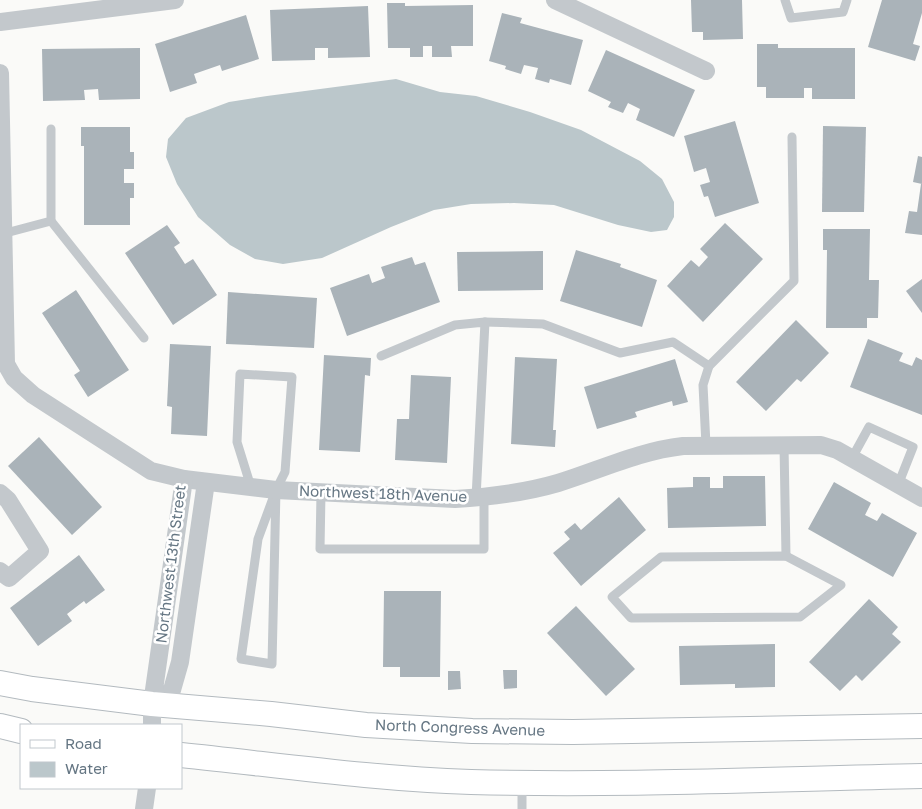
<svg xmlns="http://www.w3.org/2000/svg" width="922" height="809" font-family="'Golos Text',sans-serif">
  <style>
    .water { fill: #bbc7cb }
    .building { fill: #aab3b9 }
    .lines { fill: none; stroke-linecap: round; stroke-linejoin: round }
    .secondary-casing { stroke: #b3babf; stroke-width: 26 }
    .lane { stroke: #c3c8cc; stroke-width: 9 }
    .street { stroke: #c3c8cc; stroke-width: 18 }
    .secondary { stroke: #fff; stroke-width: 24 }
    .labels { text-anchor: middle; stroke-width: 5; stroke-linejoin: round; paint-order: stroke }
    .street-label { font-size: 15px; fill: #657683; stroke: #fff }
  </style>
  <rect width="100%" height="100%" fill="#fafaf8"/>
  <polygon class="water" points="396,79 440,92 476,96 530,112 581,130 640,161 662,179 674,202 674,217 667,230 651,232 618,225 554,205 514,203 471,204 434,210 391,227 322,258 283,264 255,259 230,245 198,217 177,184 166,157 168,139 186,118 229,102 267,96"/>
  <g class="building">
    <polygon points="691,0 742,0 743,39 703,40 703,32 692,32"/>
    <polygon points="882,0 922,0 922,13 913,44 920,46 915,61 868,47"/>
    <polygon points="387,3 405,3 405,6 473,5 473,46 451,46 452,57 432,57 432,46 423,46 423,57 410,57 410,48 388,48"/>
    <polygon points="368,6 370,57 328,58 328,48 315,48 315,60 272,61 270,10"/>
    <polygon points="502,13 522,18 520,23 583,40 571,85 550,79 549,83 535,79 538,68 524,65 521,74 505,69 506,66 489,61"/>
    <polygon points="246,15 259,59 222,71 220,65 194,74 197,83 170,92 155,44"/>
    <polygon points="757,44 778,44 778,48 855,48 855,99 812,99 812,88 804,88 804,98 766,98 766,87 757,87"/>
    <polygon points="140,48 140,99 99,100 98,89 84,90 85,100 43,101 42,49"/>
    <polygon points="606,50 695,90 674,137 636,120 640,109 628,103 623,113 608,107 611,102 588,91"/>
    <polygon points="735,121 759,203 715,217 708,196 704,197 700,185 710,182 706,168 694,172 684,136"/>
    <polygon points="823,126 866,127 864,212 822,212"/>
    <polygon points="81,127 130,127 130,152 134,152 134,169 124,169 124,183 134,183 134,198 130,198 130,225 84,225 84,146 81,146"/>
    <polygon points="918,156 922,157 922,184 913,182"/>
    <polygon points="921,184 922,184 922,235 905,233 909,211 917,212"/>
    <polygon points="725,223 763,259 703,322 667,286 691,260 699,267 708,257 700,249"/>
    <polygon points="167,225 180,243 174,247 185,264 193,259 217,295 173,325 125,253"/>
    <polygon points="823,229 870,229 869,280 879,280 878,318 867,318 867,328 826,328 827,250 823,250"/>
    <polygon points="576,250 621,264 620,267 657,280 642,327 560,301"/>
    <polygon points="543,251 543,290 458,291 457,252"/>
    <polygon points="412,257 415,265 425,262 440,302 347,336 330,288 369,274 372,283 385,278 381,267"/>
    <polygon points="922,279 922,313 906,291"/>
    <polygon points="76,290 129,370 88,397 74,375 80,371 42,313"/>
    <polygon points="228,292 317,298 314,348 226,344"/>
    <polygon points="796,320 829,353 801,382 797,379 766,411 736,382"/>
    <polygon points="868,339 903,353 899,361 912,366 916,357 922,360 922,415 850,387"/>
    <polygon points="170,344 211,346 207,436 171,434 172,407 167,406"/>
    <polygon points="324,355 371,358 370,376 365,375 360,452 319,450"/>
    <polygon points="515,357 557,359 553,430 556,430 555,447 511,444"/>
    <polygon points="675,359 688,402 673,406 672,401 635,412 637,417 597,429 584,387"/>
    <polygon points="411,375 451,377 447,463 395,460 397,419 409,419"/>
    <polygon points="39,437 102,507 72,535 8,466"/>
    <polygon points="723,476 765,476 766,526 668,528 667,488 693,487 693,477 710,477 710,488 723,488"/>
    <polygon points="834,482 871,503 865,515 877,521 882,513 917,533 893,577 808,529"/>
    <polygon points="619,497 646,530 581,586 553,553 570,539 564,532 575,523 581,530"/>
    <polygon points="79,555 105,590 86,604 84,601 67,614 72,621 38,646 10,608"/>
    <polygon points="384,591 441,591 440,677 400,677 400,667 383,667"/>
    <polygon points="869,599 898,627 892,634 901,642 862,681 856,675 840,691 809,662"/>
    <polygon points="576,606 635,669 606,696 547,633"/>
    <polygon points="775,644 775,687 735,688 735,684 680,685 679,646"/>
    <polygon points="503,670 517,670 517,688 504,689"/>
    <polygon points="448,671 460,671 461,689 448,690"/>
  </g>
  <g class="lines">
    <defs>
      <g id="secondary">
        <polyline points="0,683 32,689 152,704 271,714 366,725 472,731 573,732 922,726"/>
        <polyline points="0,726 21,731"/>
        <path d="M181,755C278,765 374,779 471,782C621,786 772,779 922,776"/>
      </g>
    </defs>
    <use href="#secondary" class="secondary-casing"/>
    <g class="lane">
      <polyline points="785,0 791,18 843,12 847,0"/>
      <polyline points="51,221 144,338"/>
      <polyline points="2,234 51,221 51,129"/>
      <polyline points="485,322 543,324 620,353 673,342 709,366 703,385 706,445"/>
      <polyline points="381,356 455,325 485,322 476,498"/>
      <polyline points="709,366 794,281 792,137"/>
      <polyline points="784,445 786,556"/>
      <polyline points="852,458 869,427 913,447 898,485"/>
      <polyline points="251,487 237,442 240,374 292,377 285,472 276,490 258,539 241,659 272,664 276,490"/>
      <polyline points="321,493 320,549 484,549 484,497"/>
      <polygon points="786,556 841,585 800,617 631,618 612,597 661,557"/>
      <polyline points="522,784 522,809"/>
    </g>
    <g class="street">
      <polyline points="555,0 706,71"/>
      <polyline points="0,22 175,0"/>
      <path d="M0,73L6,364L14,378L33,395L151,471L184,479L276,490L455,499C489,497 524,493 558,483C600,470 639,451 683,446L821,445L837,450L922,498"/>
      <polyline points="0,493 8,500 40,551 9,578 0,571"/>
      <polyline points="152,704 172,690 180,662 206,482"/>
      <polyline points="152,725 152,704 184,479"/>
      <polyline points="144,809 147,788"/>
    </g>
    <use href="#secondary" class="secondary"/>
  </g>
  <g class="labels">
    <g class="street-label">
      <text transform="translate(383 494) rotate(2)" y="5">Northwest 18th Avenue</text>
      <text transform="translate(171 564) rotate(-83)" y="5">Northwest 13th Street</text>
      <text transform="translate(460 728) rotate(2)" y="5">North Congress Avenue</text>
    </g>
  </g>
  <rect x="20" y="724" width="162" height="65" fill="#ffffff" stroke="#c1c8cd"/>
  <rect x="30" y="740" width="25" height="8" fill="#ffffff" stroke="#c1c8cd"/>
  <text x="65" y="749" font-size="15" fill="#657683">Road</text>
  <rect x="30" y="762" width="25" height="15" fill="#bbc7cb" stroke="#c1c8cd"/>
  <text x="65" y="774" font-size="15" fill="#657683">Water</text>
</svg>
